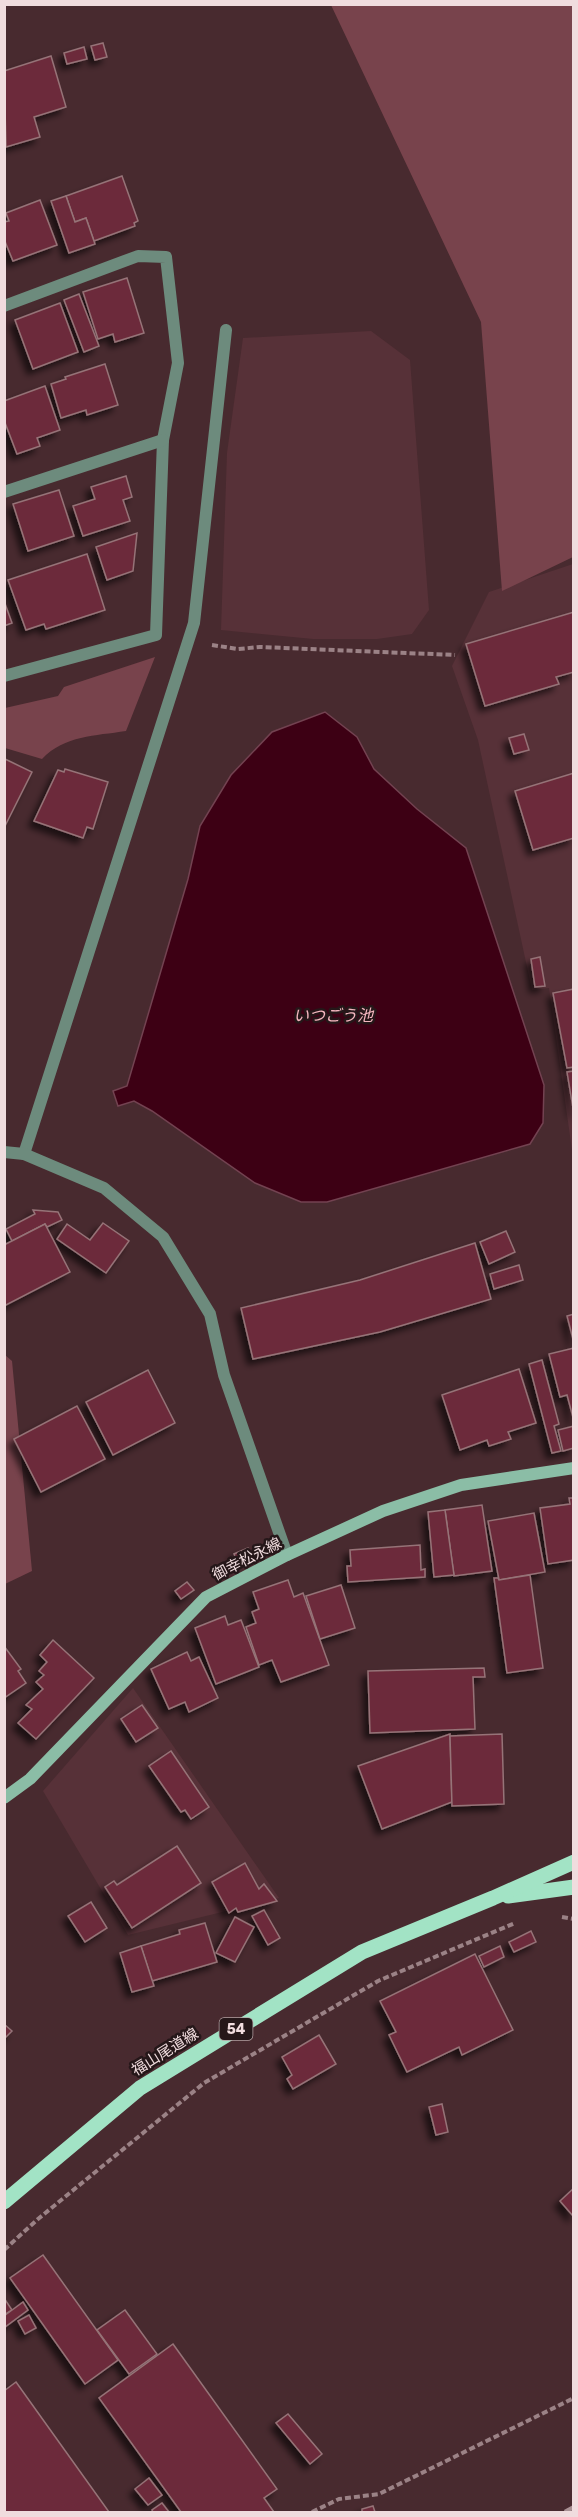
<svg xmlns="http://www.w3.org/2000/svg" width="578" height="2517" font-family="Rubik,'Noto Sans JP',sans-serif">
  <style>
    .built { fill: #573138 }
    .green { fill: #78434c }
    .water { fill: #3d0014; stroke: #734251; stroke-width: 1.5 }
    .building { fill: #6c2c3a; stroke: #967378; stroke-width: 1.5; filter: url(#shadow) }
    .lines { fill: none; stroke-linecap: round; stroke-linejoin: round }
    .path { stroke: #9b8286; stroke-width: 4; stroke-dasharray: 6 3; stroke-linecap: butt }
    .service { stroke: #6d8b7d; stroke-width: 12 }
    .minor { stroke: #6d8b7d; stroke-width: 12 }
    .secondary { stroke: #8bbda6; stroke-width: 12 }
    .primary { stroke: #a2e3c5; stroke-width: 15 }
    .rail { stroke: #a89093; stroke-width: 4.5; stroke-dasharray: 10 10; stroke-linecap: butt }
    .labels { text-anchor: middle; stroke-width: 5; stroke-linejoin: round; paint-order: stroke }
    .shield { fill: #251719; stroke: #b3a1a3; stroke-width: 1.5 }
    .shield-label { font-size: 14px; font-weight: bold; fill: #f0dcde }
    .street-label { font-size: 15px; fill: #f0dcde; stroke: #251719 }
    .water-label { font-size: 16px; font-style: italic; fill: #f4b6bf; stroke: #251719 }
  </style>
  <defs>
    <filter id="shadow"><feDropShadow dx="-5.5" dy="5.5" stdDeviation="3" flood-color="#0009"/></filter>
  </defs>
  <rect width="100%" height="100%" fill="#482a2f"/>
  <g class="built">
    <polygon points="371,331 410,360 429,610 412,634 377,639 313,639 221,630 227,453 243,338"/>
    <polygon points="573,564 573,1157 549,988 532,990 478,740 452,666 489,592"/>
    <polygon points="133,1688 279,1898 128,1935 43,1791"/>
  </g>
  <g class="green">
    <polygon points="331,5 573,5 573,557 502,591 481,322"/>
    <path d="M155,657L126,731C95,736 65,735 42,759L5,748V708L58,696L64,687Z"/>
    <polygon points="5,1355 12,1361 32,1571 5,1584"/>
  </g>
  <polygon class="water" points="325,712 357,737 374,769 417,809 466,848 544,1085 543,1123 530,1144 327,1202 301,1202 255,1183 152,1111 134,1101 118,1106 113,1091 127,1086 188,879 200,826 231,775 272,732"/>
  <g class="building">
    <polygon points="103,43 107,57 95,60 91,46"/>
    <polygon points="84,47 87,59 67,64 64,53"/>
    <polygon points="51,56 66,107 34,117 40,137 6,147 4,71"/>
    <polygon points="122,176 138,221 134,223 135,226 94,241 86,218 75,222 66,196"/>
    <polygon points="66,196 75,222 86,218 95,244 69,253 51,201"/>
    <polygon points="40,200 57,245 13,261 4,239 4,222 9,221 6,213"/>
    <polygon points="127,278 144,333 115,342 113,334 98,339 83,292"/>
    <polygon points="79,294 99,346 84,352 64,300"/>
    <polygon points="60,303 78,352 33,369 15,320"/>
    <polygon points="105,364 118,405 87,415 86,410 61,418 51,384 66,379 65,377"/>
    <polygon points="45,386 60,430 37,438 40,446 17,454 4,420 4,401"/>
    <polygon points="126,476 132,497 123,500 130,521 83,536 73,506 95,499 91,487"/>
    <polygon points="59,490 74,536 28,551 13,504"/>
    <polygon points="137,533 133,571 107,580 96,547"/>
    <polygon points="87,554 105,610 46,629 44,624 26,630 8,580"/>
    <polygon points="4,601 12,623 4,626"/>
    <polygon points="574,612 574,672 556,677 559,684 485,706 466,644"/>
    <polygon points="524,734 529,750 514,754 509,738"/>
    <polygon points="5,759 32,772 4,828 4,761"/>
    <polygon points="65,769 108,782 93,829 87,827 83,838 34,821 58,770 64,772"/>
    <polygon points="574,773 574,838 533,850 515,791"/>
    <polygon points="540,957 545,986 535,987 531,959"/>
    <polygon points="574,989 574,1067 567,1068 553,993"/>
    <polygon points="574,1071 574,1114 567,1072"/>
    <polygon points="33,1210 58,1212 62,1220 47,1227 45,1224 12,1241 6,1229 35,1214"/>
    <polygon points="103,1223 129,1241 106,1273 57,1239 67,1224 90,1240"/>
    <polygon points="45,1224 70,1272 4,1306 4,1245"/>
    <polygon points="506,1231 515,1252 489,1264 480,1242"/>
    <polygon points="475,1243 491,1299 380,1332 253,1359 241,1308 360,1280"/>
    <polygon points="519,1265 523,1280 494,1289 490,1274"/>
    <polygon points="574,1314 574,1343 567,1316"/>
    <polygon points="574,1348 574,1421 567,1395 560,1397 549,1354"/>
    <polygon points="542,1360 559,1424 554,1426 561,1451 552,1453 529,1364"/>
    <polygon points="519,1369 536,1423 508,1432 511,1439 489,1446 487,1440 460,1450 442,1395"/>
    <polygon points="148,1370 175,1423 113,1455 86,1402"/>
    <polygon points="77,1406 105,1459 41,1492 14,1439"/>
    <polygon points="574,1426 574,1448 563,1451 558,1430"/>
    <polygon points="569,1498 574,1498 574,1560 548,1564 540,1508 570,1504"/>
    <polygon points="482,1505 492,1571 454,1576 445,1510"/>
    <polygon points="445,1510 454,1575 434,1577 428,1512"/>
    <polygon points="534,1513 545,1572 499,1580 488,1521"/>
    <polygon points="420,1545 421,1570 425,1569 425,1577 348,1582 347,1566 351,1566 350,1550"/>
    <polygon points="248,1548 251,1554 237,1560 234,1554"/>
    <polygon points="530,1575 543,1668 507,1673 494,1578 498,1578 499,1580"/>
    <polygon points="288,1580 294,1597 303,1593 329,1665 281,1682 272,1660 259,1665 246,1627 256,1623 252,1612 259,1609 253,1592"/>
    <polygon points="187,1582 194,1590 181,1599 175,1591"/>
    <polygon points="341,1585 355,1628 320,1639 306,1596"/>
    <polygon points="225,1616 228,1625 241,1620 259,1667 216,1684 195,1628"/>
    <polygon points="53,1640 94,1678 36,1739 18,1723 32,1709 26,1705 43,1689 36,1682 44,1675 39,1671 47,1662 40,1655"/>
    <polygon points="4,1646 21,1669 18,1671 26,1683 4,1698"/>
    <polygon points="187,1652 191,1661 199,1657 218,1698 189,1712 185,1702 169,1709 151,1669"/>
    <polygon points="484,1668 485,1677 473,1677 475,1729 370,1733 368,1671"/>
    <polygon points="142,1705 158,1728 136,1742 121,1719"/>
    <polygon points="450,1734 452,1802 382,1829 358,1766"/>
    <polygon points="502,1734 504,1804 452,1806 450,1736"/>
    <polygon points="171,1751 209,1807 191,1819 185,1810 181,1812 149,1766"/>
    <polygon points="177,1846 201,1883 132,1928 105,1887 114,1881 117,1885"/>
    <polygon points="245,1863 259,1889 264,1884 277,1901 238,1912 236,1908 229,1913 212,1882"/>
    <polygon points="91,1902 107,1928 85,1942 68,1916"/>
    <polygon points="264,1910 280,1938 268,1945 252,1916"/>
    <polygon points="235,1917 254,1927 235,1962 216,1953"/>
    <polygon points="205,1923 217,1962 152,1981 141,1946 180,1934 179,1930"/>
    <polygon points="531,1931 536,1942 514,1952 509,1942"/>
    <polygon points="141,1946 154,1986 132,1992 120,1953"/>
    <polygon points="500,1946 504,1957 484,1967 479,1956"/>
    <polygon points="475,1954 513,2030 462,2055 459,2047 407,2072 389,2035 396,2032 380,2001"/>
    <polygon points="4,2024 12,2031 4,2039"/>
    <polygon points="319,2035 336,2064 293,2089 287,2079 292,2075 282,2057"/>
    <polygon points="442,2104 448,2132 436,2135 429,2107"/>
    <polygon points="574,2188 574,2216 573,2216 560,2201"/>
    <polygon points="43,2255 118,2360 85,2384 10,2278"/>
    <polygon points="4,2298 12,2310 4,2315"/>
    <polygon points="23,2302 28,2310 5,2327 4,2316"/>
    <polygon points="125,2310 157,2354 129,2374 97,2330"/>
    <polygon points="29,2315 36,2328 25,2334 18,2321"/>
    <polygon points="173,2344 277,2489 264,2498 274,2512 181,2512 99,2398"/>
    <polygon points="16,2382 109,2512 4,2512 4,2391"/>
    <polygon points="288,2414 322,2454 310,2464 276,2423"/>
    <polygon points="149,2478 162,2495 148,2505 135,2489"/>
    <polygon points="162,2503 169,2512 153,2512 152,2510"/>
    <polygon points="373,2506 375,2512 362,2512 362,2509"/>
  </g>
  <g class="lines">
    <g class="path">
      <polyline points="212,645 238,649 260,647 455,655"/>
      <polyline points="562,1917 574,1919"/>
      <polyline points="4,2250 38,2219 204,2083 378,1981 515,1923"/>
      <polyline points="312,2512 339,2499 379,2494 574,2398"/>
    </g>
    <polyline class="service" points="24,1154 194,623 226,330"/>
    <g class="minor">
      <polyline points="4,306 138,256 166,257 178,363 163,440 156,635 4,676"/>
      <polyline points="4,492 163,440"/>
      <polyline points="4,1152 24,1154 104,1188 163,1237 210,1314 224,1375 287,1555"/>
    </g>
    <polyline class="secondary" points="4,1798 30,1779 206,1597 287,1555 383,1511 461,1485 574,1468"/>
    <g class="primary">
      <polyline points="508,1896 574,1887"/>
      <polyline points="4,2202 140,2088 362,1952 493,1898 574,1862"/>
    </g>
    <polyline class="rail" points="565,2512 574,2507"/>
  </g>
  <g class="labels">
    <rect class="shield" x="219.5" y="2018" width="33" height="22" rx="4.5"/>
    <g class="shield-label">
      <text x="236" y="2034">54</text>
    </g>
    <g class="street-label">
      <text transform="translate(247 1559) rotate(-27)" y="5">御幸松永線</text>
      <text transform="translate(165 2052) rotate(-32)" y="5">福山尾道線</text>
    </g>
    <g class="water-label">
      <text x="333" y="1021">いつごう池</text>
    </g>
  </g>
  <rect width="578" height="2517" fill="none" stroke="#f0dcde" stroke-width="12"/>
</svg>
